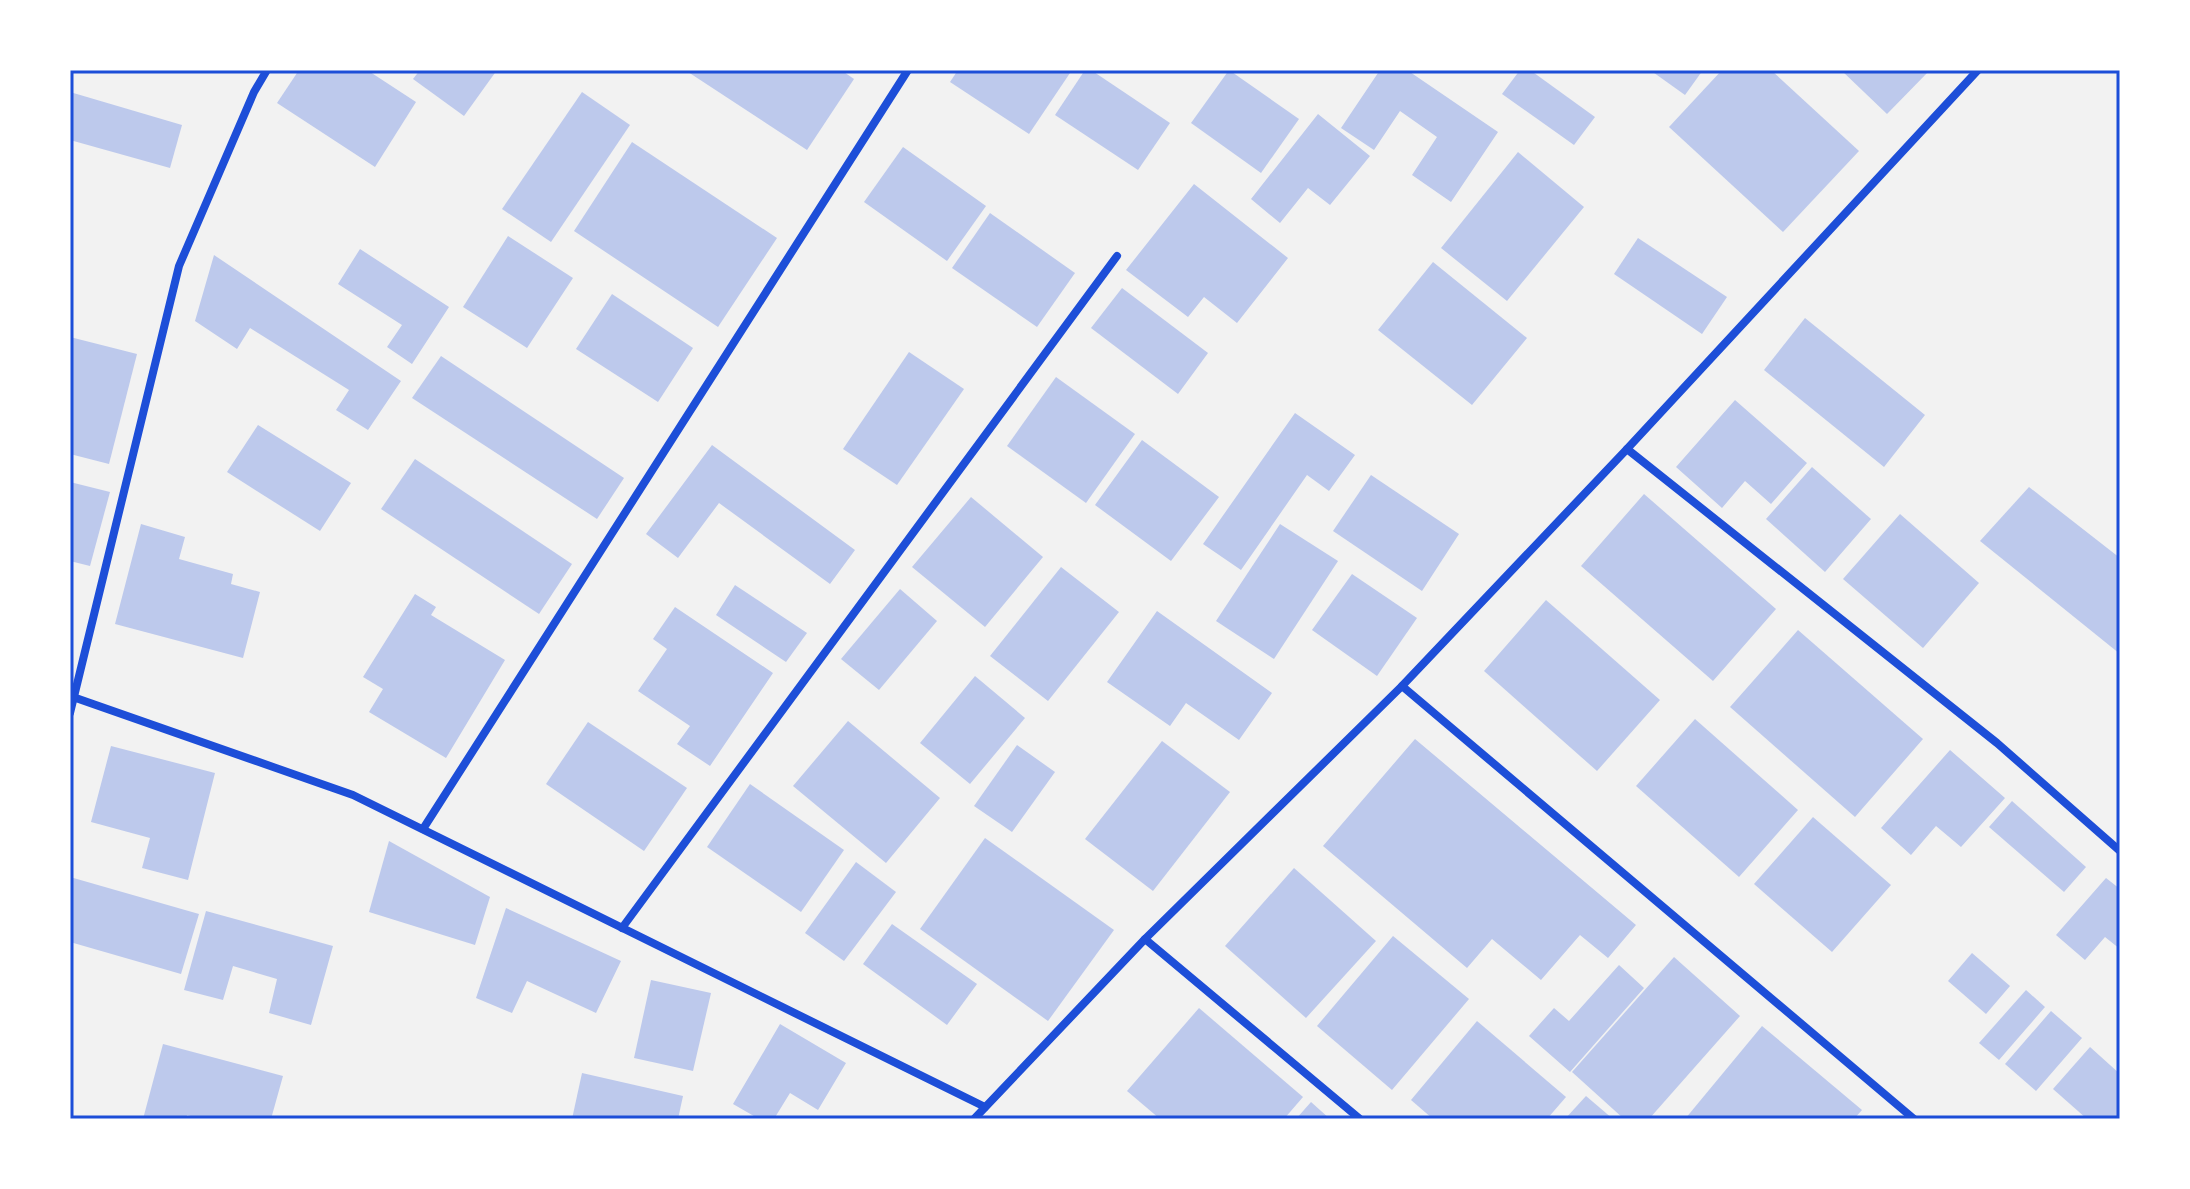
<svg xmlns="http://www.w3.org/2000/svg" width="2190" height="1189" font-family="'Sofia Sans Condensed',sans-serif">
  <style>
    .building { fill: #bdc9ec }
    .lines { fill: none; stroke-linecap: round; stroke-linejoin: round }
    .minor { stroke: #1d4ed8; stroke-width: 8 }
    .neatline { fill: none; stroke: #1d4ed8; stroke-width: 3 }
  </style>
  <rect width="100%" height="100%" fill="#f2f2f2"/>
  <g class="building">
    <polygon points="299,70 367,70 416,102 375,167 277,103"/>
    <polygon points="420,70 497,70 464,116 413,79"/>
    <polygon points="685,70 841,70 854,79 807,150"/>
    <polygon points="958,70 1072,70 1029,134 950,82"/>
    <polygon points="1085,70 1091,70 1170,123 1138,170 1055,115"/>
    <polygon points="1229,70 1299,119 1261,173 1191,123"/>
    <polygon points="1380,70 1407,70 1498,132 1451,202 1412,175 1437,137 1400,111 1374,150 1341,128"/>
    <polygon points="1520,70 1530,70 1595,117 1574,145 1502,94"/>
    <polygon points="1650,70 1703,70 1685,95"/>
    <polygon points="1722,70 1771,70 1859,151 1783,232 1669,127"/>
    <polygon points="1841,70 1930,70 1887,114"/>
    <polygon points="70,92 182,125 170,168 70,140"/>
    <polygon points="582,92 630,125 551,242 502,209"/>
    <polygon points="1318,114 1370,156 1330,205 1308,188 1280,223 1251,199"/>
    <polygon points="632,142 777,238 718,327 574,231"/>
    <polygon points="903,147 986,206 947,261 864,202"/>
    <polygon points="1518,152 1584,207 1507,301 1441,248"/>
    <polygon points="1194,184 1288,258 1237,323 1204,297 1188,317 1126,270"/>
    <polygon points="990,213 1075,273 1037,327 952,268"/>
    <polygon points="508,236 573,278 527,348 463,307"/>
    <polygon points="1638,238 1727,297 1702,334 1614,274"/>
    <polygon points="360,249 449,307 412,364 387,347 402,325 338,284"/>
    <polygon points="214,255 401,381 368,430 336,410 349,390 250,328 237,349 195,321"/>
    <polygon points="1433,262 1527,338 1472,405 1378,330"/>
    <polygon points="1122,288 1208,353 1178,394 1091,328"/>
    <polygon points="612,294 693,348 658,402 576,349"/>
    <polygon points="1805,318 1925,415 1884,467 1764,370"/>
    <polygon points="70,337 137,354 109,464 70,454"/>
    <polygon points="909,352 964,389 897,485 843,449"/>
    <polygon points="441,356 624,478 597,519 412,398"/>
    <polygon points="1056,377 1135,434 1086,503 1007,446"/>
    <polygon points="1735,400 1807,463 1771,504 1745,481 1722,508 1676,467"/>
    <polygon points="1295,413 1355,455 1329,491 1307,475 1241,570 1203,544"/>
    <polygon points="258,425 351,483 320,531 227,472"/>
    <polygon points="1142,440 1219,497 1171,561 1095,505"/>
    <polygon points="712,445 855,550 830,584 719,503 678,558 646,534"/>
    <polygon points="415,459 572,564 539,614 381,509"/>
    <polygon points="1812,467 1871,519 1825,572 1766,519"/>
    <polygon points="1371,475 1459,534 1422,591 1333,531"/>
    <polygon points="70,482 110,492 90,566 70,561"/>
    <polygon points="2029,487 2120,558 2120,654 1980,541"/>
    <polygon points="1644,494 1776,609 1713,681 1581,566"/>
    <polygon points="971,497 1043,557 985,627 912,567"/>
    <polygon points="1900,514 1979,583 1923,648 1843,579"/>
    <polygon points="141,524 185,537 179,559 233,574 231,584 260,592 243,658 115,624"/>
    <polygon points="1280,524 1338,561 1274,659 1216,621"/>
    <polygon points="1061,567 1119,612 1048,701 990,656"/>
    <polygon points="1352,574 1417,618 1377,676 1312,630"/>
    <polygon points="735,585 807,633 786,662 716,615"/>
    <polygon points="900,589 937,621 879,690 841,659"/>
    <polygon points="415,594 436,607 431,615 505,660 446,758 369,712 383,689 363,677"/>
    <polygon points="1546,600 1660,700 1597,771 1484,671"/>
    <polygon points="675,607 773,673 710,766 677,744 690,726 638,691 667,649 653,639"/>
    <polygon points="1157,611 1272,693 1239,740 1186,703 1170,726 1107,682"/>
    <polygon points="1798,630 1923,739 1855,817 1730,707"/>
    <polygon points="975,676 1025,718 970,784 920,743"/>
    <polygon points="1695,719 1798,810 1739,877 1636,786"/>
    <polygon points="848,721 940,798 886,863 793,786"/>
    <polygon points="588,722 687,788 644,851 546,784"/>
    <polygon points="1415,739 1636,925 1608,958 1580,935 1541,980 1492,939 1467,968 1323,846"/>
    <polygon points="1162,741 1230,792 1153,891 1085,839"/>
    <polygon points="1017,745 1055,772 1012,832 974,806"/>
    <polygon points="111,746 215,773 188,880 142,868 150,838 91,822"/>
    <polygon points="1950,750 2005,798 1961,847 1936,826 1911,855 1881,828"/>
    <polygon points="750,784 844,850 801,912 707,847"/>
    <polygon points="2012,801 2086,867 2064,892 1989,827"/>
    <polygon points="1813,817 1891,885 1832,952 1754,884"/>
    <polygon points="985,838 1114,930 1048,1021 920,929"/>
    <polygon points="389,841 490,897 475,945 369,912"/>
    <polygon points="856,862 896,892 844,961 805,933"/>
    <polygon points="1294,868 1376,941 1306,1018 1225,946"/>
    <polygon points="70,877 199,914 181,974 70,942"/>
    <polygon points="2106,878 2120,889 2120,949 2105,937 2085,960 2056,935"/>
    <polygon points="506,908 621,961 596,1013 527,981 512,1013 476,998"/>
    <polygon points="206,911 333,946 311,1025 269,1013 277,979 233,966 223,1000 184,990"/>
    <polygon points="892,924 977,984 947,1025 863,964"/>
    <polygon points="1393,936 1469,999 1392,1090 1317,1026"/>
    <polygon points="1972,953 2010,986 1986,1014 1948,981"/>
    <polygon points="1674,957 1740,1016 1649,1119 1624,1119 1572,1072"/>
    <polygon points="1619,965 1644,988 1570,1072 1529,1036 1554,1008 1569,1021"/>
    <polygon points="651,980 711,993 693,1071 634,1058"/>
    <polygon points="2026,990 2045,1007 1999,1060 1979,1043"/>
    <polygon points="1199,1008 1303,1097 1284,1119 1160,1119 1127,1091"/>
    <polygon points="2051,1011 2082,1038 2036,1091 2005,1064"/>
    <polygon points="1477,1021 1566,1097 1547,1119 1433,1119 1411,1100"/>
    <polygon points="780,1024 846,1063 818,1110 790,1093 774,1119 759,1119 733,1104"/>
    <polygon points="1762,1026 1862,1110 1854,1119 1685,1119"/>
    <polygon points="163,1044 283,1076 271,1119 202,1119 187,1115 186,1119 143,1119"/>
    <polygon points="2090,1047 2120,1074 2119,1119 2087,1119 2053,1089"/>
    <polygon points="582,1073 683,1096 678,1119 572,1119"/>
    <polygon points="1586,1096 1613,1119 1565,1119"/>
    <polygon points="1311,1102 1330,1119 1296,1119"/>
  </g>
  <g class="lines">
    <g class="minor">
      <polyline points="1627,449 1997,743 2120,851"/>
      <polyline points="1402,686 1914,1119"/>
      <polyline points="73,697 353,795 985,1107"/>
      <polyline points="70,713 179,266 254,92 267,70"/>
      <polyline points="423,829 908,70"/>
      <polyline points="622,928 1117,256"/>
      <polyline points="1145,939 1360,1119"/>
      <polyline points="974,1119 1145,939 1402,686 1627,449 1978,70"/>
    </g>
  </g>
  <rect width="2190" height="1189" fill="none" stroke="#ffffff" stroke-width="144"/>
  <rect x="72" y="72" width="2046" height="1045" class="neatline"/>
</svg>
